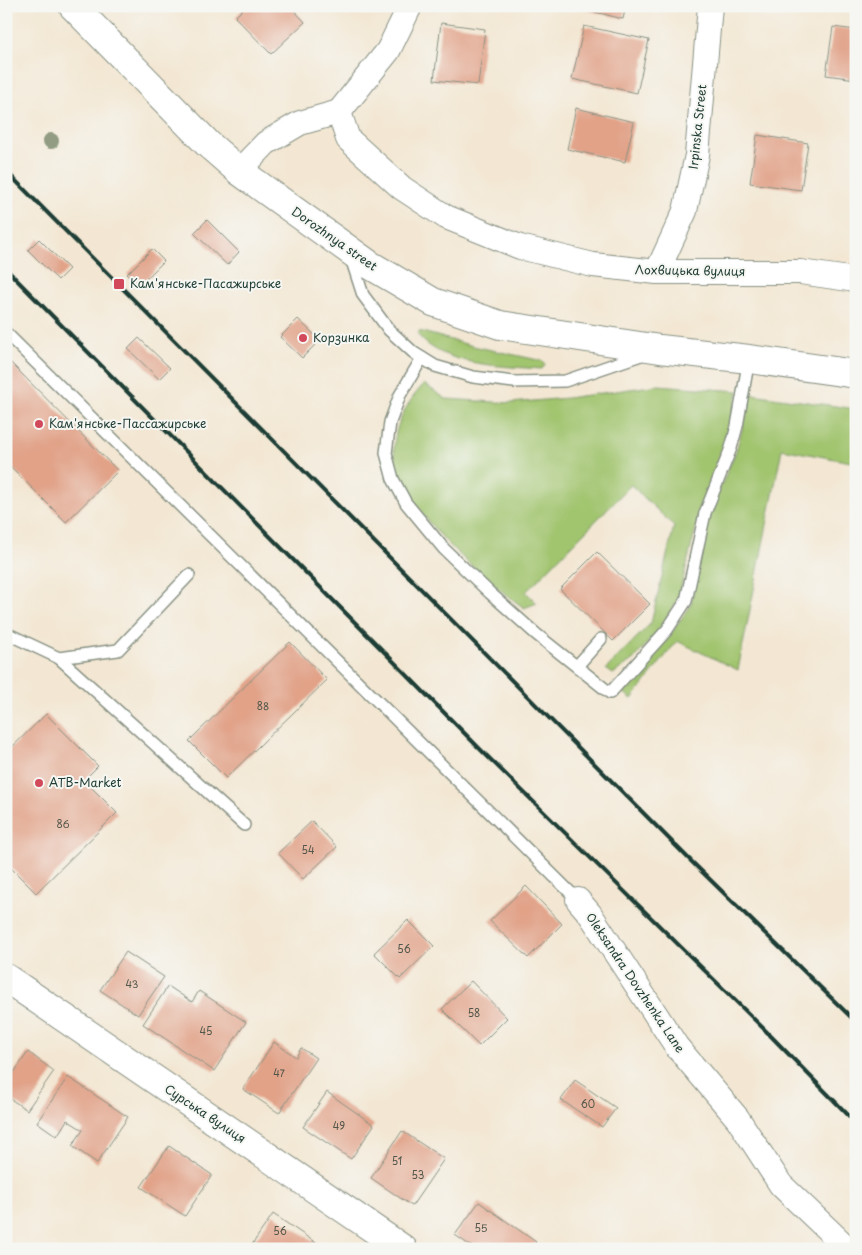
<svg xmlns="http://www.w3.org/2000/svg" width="862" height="1255" font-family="'Playpen Sans',sans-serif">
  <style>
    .green { fill: #a1c46e; stroke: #608051 }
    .building { fill: #e1a288 }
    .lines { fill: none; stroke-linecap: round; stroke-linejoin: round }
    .service-casing { stroke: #899284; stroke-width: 14 }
    .minor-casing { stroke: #899284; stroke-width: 26 }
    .tertiary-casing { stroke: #899284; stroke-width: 30 }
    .primary-casing { stroke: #899284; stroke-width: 30 }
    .service { stroke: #fff; stroke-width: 11 }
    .minor { stroke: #fff; stroke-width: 24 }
    .tertiary { stroke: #fff; stroke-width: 28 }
    .primary { stroke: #fff; stroke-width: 28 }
    .rail { stroke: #1f3d34; stroke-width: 4 }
    .tree { fill: #919c83 }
    .poi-dot { fill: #d1495b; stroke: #f6f6f2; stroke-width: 2 }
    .labels { text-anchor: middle; stroke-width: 4; stroke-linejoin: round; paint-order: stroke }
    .number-label { font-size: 10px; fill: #505649 }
    .street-label { font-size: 12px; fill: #1f3d34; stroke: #f6f6f2 }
    .poi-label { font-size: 12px; fill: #1f3d34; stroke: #f6f6f2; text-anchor: start }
  </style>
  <rect width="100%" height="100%" fill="#f6f6f2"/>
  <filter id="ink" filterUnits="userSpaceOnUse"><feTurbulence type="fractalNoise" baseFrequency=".02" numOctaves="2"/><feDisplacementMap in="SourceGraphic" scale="10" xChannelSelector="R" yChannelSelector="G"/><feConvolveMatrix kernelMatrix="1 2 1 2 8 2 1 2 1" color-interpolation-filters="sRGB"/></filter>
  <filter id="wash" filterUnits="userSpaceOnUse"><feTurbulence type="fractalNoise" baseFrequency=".0096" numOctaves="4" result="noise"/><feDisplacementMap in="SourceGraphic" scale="20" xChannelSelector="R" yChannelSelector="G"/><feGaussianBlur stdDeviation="1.12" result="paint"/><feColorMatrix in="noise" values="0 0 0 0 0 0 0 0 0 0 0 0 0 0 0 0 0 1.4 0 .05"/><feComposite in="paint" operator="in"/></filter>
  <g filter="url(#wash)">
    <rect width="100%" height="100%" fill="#f3e7d3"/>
    <g class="green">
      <path d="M419,331L473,346L543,361L545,365L542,369C504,366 444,367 418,335Z"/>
      <path d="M424,384L446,399L511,403L567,398L658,385L738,391L726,448L700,512L678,599L662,626L635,658L613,674L606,669L651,623L674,526L631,485L526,592L537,603L524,608C481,576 434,537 406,490C403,485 398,480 397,474C388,438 400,410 424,384Z"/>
      <polygon points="752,394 856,409 856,463 782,449 738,670 677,641 632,699 623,692 671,634 691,604 709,514 736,451"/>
    </g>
    <g id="blocks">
      <g class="building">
        <polygon points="246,6 290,6 305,22 271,54 235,17"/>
        <polygon points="571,6 626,6 623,19"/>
        <polygon points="441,23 485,29 478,85 434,80"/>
        <polygon points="584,26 649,40 637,93 572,79"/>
        <polygon points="833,27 856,30 856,79 826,75"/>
        <polygon points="576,108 634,122 625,162 567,149"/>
        <polygon points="757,135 808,143 801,190 750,183"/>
        <polygon points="207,220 239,252 227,265 194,233"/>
        <polygon points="39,239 69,269 58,280 28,250"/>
        <polygon points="152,249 164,261 139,286 127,274"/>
        <polygon points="298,319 320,340 302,358 280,337"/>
        <polygon points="139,338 170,368 159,379 128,349"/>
        <polygon points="6,358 118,471 66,522 11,467 6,472"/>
        <polygon points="597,552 650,604 613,641 560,589"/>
        <polygon points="290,642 327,680 226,778 189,741"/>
        <polygon points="46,714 98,766 84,780 117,813 36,893 6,863 6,753"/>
        <polygon points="312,821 337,847 303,879 278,853"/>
        <polygon points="526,886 562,924 528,958 490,921"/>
        <polygon points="408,920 434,946 400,979 374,953"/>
        <polygon points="126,952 164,977 138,1015 100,990"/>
        <polygon points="471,981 507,1018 479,1046 442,1009"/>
        <polygon points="168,986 192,1002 199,991 246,1022 214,1071 143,1024"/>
        <polygon points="274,1042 296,1057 301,1048 316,1058 279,1113 243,1089"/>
        <polygon points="28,1052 54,1071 27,1110 6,1096 6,1084"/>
        <polygon points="68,1077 128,1117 97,1163 72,1146 83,1130 67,1120 57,1136 37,1122"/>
        <polygon points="575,1080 616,1108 602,1127 561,1100"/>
        <polygon points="327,1092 374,1125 351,1159 303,1127"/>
        <polygon points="402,1131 444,1159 412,1206 371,1178"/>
        <polygon points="169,1146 212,1175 185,1216 141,1187"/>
        <polygon points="479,1202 536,1242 532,1249 475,1249 455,1235"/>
        <polygon points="273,1214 325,1249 249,1249"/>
      </g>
    </g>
  </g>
  <g filter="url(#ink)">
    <use href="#blocks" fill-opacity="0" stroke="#899284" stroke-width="1"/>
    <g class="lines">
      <defs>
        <g id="service">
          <polyline points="351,258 363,295 389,330 414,353 435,366 473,377 514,382 565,381 644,354"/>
          <polyline points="6,333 578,900"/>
          <polyline points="422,358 400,395 390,422 386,453 393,479 406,503 444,549 490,593 536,634 610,693 667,630 686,601 705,513 731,448 737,426 749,359"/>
          <polyline points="6,633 59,658 244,825"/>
          <polyline points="59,658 118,650 189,575"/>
          <polyline points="577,666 601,639"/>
        </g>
        <g id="minor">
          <polyline points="339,112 348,139 402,188 446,217 520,247 593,265 657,272 800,272 856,280"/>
          <polyline points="339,112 388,51 410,6"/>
          <polyline points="239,171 266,143 300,123 339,112"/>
          <polyline points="657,272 685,211 697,155 710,6"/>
          <polyline points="578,900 590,914 677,1047 738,1119 781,1185 848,1249"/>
        </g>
        <polyline id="tertiary" points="6,978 403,1249"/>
        <polyline id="primary" points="73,6 208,144 239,171 370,265 433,302 500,325 660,349 749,359 856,374"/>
      </defs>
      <use href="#service" class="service-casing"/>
      <use href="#minor" class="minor-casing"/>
      <use href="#tertiary" class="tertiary-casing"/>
      <use href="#primary" class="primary-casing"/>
      <use href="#service" class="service"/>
      <use href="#minor" class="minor"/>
      <use href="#tertiary" class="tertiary"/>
      <use href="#primary" class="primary"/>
      <g class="rail">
        <polyline points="6,171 691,861 856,1022"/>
        <polyline points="6,269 483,752 764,1029 856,1123"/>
      </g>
    </g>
    <circle class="tree" cx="51" cy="141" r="8"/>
  </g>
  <g class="poi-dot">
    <rect x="113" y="278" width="12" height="12" rx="2.5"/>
    <circle cx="303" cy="338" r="5"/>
    <circle cx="39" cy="424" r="5"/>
    <circle cx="39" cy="783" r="5"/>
  </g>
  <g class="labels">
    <g class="number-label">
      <text x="263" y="710">88</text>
      <text x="63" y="828">86</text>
      <text x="308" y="854">54</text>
      <text x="404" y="953">56</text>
      <text x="132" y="988">43</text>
      <text x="474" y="1017">58</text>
      <text x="206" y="1035">45</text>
      <text x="279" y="1077">47</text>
      <text x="588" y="1108">60</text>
      <text x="339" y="1130">49</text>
      <text x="397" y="1165">51</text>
      <text x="418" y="1179">53</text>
      <text x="481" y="1232">55</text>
      <text x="280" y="1235">56</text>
    </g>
    <g class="street-label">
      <text transform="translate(698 127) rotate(-84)" y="4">Irpinska Street</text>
      <text transform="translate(334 239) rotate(35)" y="4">Dorozhnya street</text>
      <text transform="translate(690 271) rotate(1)" y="4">Лохвицька вулиця</text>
      <text transform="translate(635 983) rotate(56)" y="4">Oleksandra Dovzhenka Lane</text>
      <text transform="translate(205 1114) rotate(34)" y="4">Сурська вулиця</text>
    </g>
    <g class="poi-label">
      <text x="130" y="288">Кам'янське-Пасажирське</text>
      <text x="313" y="342">Корзинка</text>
      <text x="49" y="428">Кам'янське-Пассажирське</text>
      <text x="49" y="787">ATB-Market</text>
    </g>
  </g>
  <rect width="862" height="1255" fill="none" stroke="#f6f6f2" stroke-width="25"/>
</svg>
